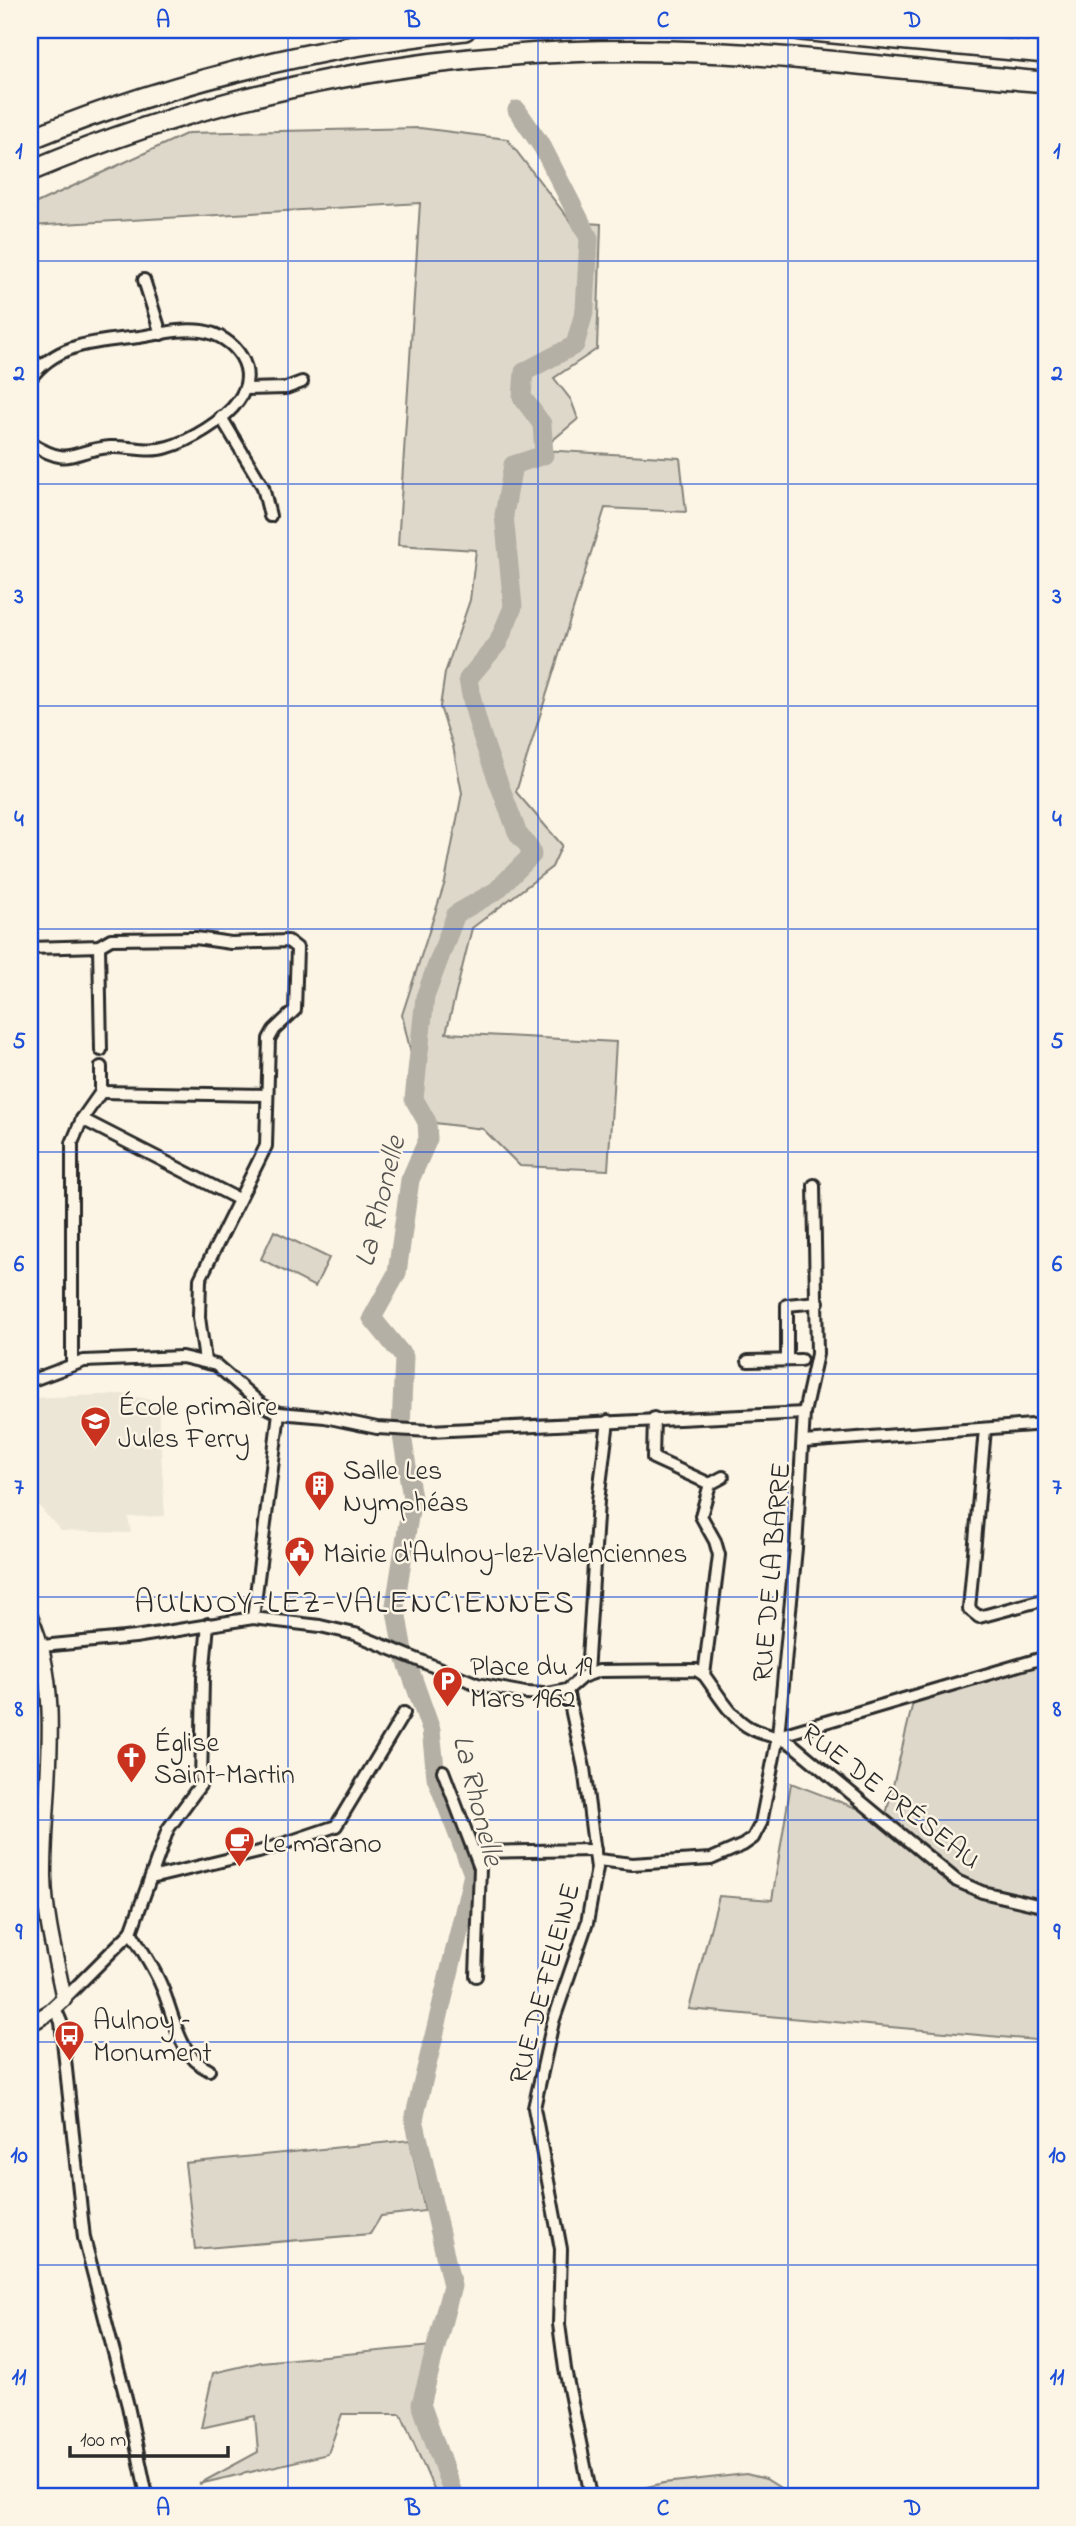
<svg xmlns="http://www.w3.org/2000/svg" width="1076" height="2526" font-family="'Indie Flower',sans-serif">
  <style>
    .built { fill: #ece6d7 }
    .green { fill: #ded8ca; stroke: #84827a; stroke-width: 2 }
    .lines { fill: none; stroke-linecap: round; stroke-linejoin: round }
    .river { stroke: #b4b0a5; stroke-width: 19 }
    .minor-casing { stroke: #2b2b2b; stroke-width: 16 }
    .tertiary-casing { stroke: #2b2b2b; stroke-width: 19 }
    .motorway-casing { stroke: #2b2b2b; stroke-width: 24 }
    .minor { stroke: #fcf5e5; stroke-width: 10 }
    .tertiary { stroke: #fcf5e5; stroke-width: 14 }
    .motorway { stroke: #fcf5e5; stroke-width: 19 }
    .grid { fill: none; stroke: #1d4ed8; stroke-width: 2; stroke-opacity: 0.55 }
    .labels { text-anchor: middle; stroke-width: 5; stroke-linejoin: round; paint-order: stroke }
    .poi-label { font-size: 28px; fill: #2b2b2b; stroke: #fcf5e5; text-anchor: start }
    .street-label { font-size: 28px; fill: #2b2b2b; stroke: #fcf5e5 }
    .water-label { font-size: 30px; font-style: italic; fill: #545350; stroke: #fcf5e5 }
    .quarter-label { font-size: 32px; letter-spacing: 2px; fill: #2b2b2b; stroke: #fcf5e5 }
    .neatline { fill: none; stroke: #1d4ed8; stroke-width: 2.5 }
    .grid-label { font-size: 23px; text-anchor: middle; font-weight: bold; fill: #1d4ed8 }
  </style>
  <rect width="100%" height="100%" fill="#fcf5e5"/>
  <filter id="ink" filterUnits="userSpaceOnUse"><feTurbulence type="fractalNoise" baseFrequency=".0143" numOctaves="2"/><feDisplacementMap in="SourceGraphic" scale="14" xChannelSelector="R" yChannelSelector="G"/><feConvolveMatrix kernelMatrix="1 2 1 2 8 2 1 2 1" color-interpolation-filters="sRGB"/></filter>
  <g filter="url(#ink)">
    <polygon class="built" points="122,1394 158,1401 165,1516 128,1517 131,1533 61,1531 30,1496 30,1398"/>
    <g class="green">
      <polygon points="420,128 507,139 571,222 601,224 597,349 554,378 571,400 578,419 541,450 680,458 686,512 605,508 516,792 562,845 552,867 472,928 446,1033 616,1042 608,1170 520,1166 483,1129 427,1122 402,1015 445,882 462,793 453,746 440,707 445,673 470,600 476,550 398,545 420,203 30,226 30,206 188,133"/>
      <polygon points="274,1231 329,1258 315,1287 261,1259"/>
      <polygon points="1046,1661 1046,2041 689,2009 719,1896 772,1900 791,1783 885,1819 914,1698"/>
      <polygon points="410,2140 425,2211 381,2216 370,2234 195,2249 185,2163"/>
      <polygon points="442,2345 429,2409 458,2494 526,2489 531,2496 437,2496 401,2414 342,2414 328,2454 199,2484 258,2452 255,2416 201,2428 213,2373 261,2362"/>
      <polygon points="746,2474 766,2479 793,2496 608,2496 664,2483"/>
    </g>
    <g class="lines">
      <path class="river" d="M454,2496L421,2404L452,2286L414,2119L473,1874L436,1777L431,1730L403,1651L395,1605L412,1498L401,1429L404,1357L372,1318L397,1273L410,1180L428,1139L427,1122L414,1099L425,997L456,914L496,891L532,855C531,843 519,840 516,829C498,779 476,731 468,679L498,643L513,607L504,515L513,465L544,455L542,424L522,397L524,372L575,345L585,309L589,238L543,148L517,110"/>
      <defs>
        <g id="minor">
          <polyline points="144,280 161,334"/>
          <polyline points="30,355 40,367"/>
          <path d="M30,379C57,342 97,342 139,337C159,334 182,328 202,331C235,336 261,370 238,401C225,420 190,441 168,447C149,453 129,446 110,447C70,450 72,469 30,443"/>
          <polyline points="245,389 286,388 302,382"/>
          <polyline points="221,417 263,487 270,516"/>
          <polyline points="99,946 101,1050"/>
          <polyline points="30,948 99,946 111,939 196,938 231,943 288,941 297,948 295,1010 274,1030 269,1039 266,1146 200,1279 199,1317 205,1361"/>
          <polyline points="101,1092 267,1095"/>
          <polyline points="82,1119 238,1199"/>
          <polyline points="787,1360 787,1305 818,1302"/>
          <polyline points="748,1361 801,1360"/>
          <polyline points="72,1363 72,1143 82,1119 101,1092 101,1067"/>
          <polyline points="30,1381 84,1361 182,1357 216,1365 262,1405 279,1413 325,1417 377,1428 430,1431 804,1413"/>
          <polyline points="654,1418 653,1458 710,1484 701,1516 715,1541 719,1555 704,1675"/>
          <polyline points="985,1429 969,1609 979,1617 1046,1599"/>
          <polyline points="803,1442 1046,1424"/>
          <polyline points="710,1484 723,1477"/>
          <polyline points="253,1618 279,1413"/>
          <path d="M42,1646L135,1637L253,1618L320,1626L355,1634L477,1684L525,1693L547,1694L567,1690L582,1677L599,1671L696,1670L704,1675C717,1692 732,1720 752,1729C766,1736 779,1736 793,1745L957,1881L982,1892L1046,1907"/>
          <polyline points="587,1674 598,1501 608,1421"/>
          <polyline points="567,1690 584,1768 597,1868 587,1923 553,2022 534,2108 561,2249 559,2324 565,2369 591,2496"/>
          <polyline points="778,1736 1046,1657"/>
          <polyline points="443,1771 480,1868 476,1976"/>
          <polyline points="476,1852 595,1850"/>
          <polyline points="598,1860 632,1864 711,1859 743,1845 753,1838 761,1823 778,1736 796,1548 804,1413 817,1354 814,1185"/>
          <polyline points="151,1878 259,1852 336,1826 404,1713"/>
          <path d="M131,1932C141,1949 153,1966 161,1985C174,2013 177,2055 209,2070"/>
          <polyline points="64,1999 131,1932 168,1829 201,1784 203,1678 208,1624"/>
          <polyline points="55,2008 61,2022 84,2238 128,2406 147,2496"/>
        </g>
        <path id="tertiary" d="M30,1617C65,1693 43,1795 44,1877C45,1919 56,1959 64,1999L50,2012L30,2024"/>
        <g id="motorway">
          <polyline points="801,30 1046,53"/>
          <path d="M30,139C169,82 316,47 465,30"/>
          <path d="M30,171C232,85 452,46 671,51C797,54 921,72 1046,82"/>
        </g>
      </defs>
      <use href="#minor" class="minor-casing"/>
      <use href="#tertiary" class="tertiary-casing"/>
      <use href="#motorway" class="motorway-casing"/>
      <use href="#minor" class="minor"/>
      <use href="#tertiary" class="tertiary"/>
      <use href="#motorway" class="motorway"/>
    </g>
  </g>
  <path class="grid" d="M288,30V2496M538,30V2496M788,30V2496M30,261H1046M30,484H1046M30,706H1046M30,929H1046M30,1152H1046M30,1374H1046M30,1597H1046M30,1820H1046M30,2042H1046M30,2265H1046"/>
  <defs>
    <symbol id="school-pin" viewBox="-11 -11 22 30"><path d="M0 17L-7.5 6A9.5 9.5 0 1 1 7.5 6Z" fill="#c8321e" stroke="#fcf5e5"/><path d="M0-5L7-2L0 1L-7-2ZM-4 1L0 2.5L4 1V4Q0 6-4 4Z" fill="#fff"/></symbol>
    <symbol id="building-pin" viewBox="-11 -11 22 30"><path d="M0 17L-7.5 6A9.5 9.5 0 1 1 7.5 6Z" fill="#c8321e" stroke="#fcf5e5"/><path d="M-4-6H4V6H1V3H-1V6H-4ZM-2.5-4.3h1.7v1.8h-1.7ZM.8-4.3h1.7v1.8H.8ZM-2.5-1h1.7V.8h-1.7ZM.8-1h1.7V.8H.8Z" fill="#fff"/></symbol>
    <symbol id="civic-pin" viewBox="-11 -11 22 30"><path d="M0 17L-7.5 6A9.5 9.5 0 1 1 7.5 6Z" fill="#c8321e" stroke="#fcf5e5"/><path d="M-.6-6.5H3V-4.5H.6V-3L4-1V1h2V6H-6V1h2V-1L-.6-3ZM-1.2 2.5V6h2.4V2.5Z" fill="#fff"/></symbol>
    <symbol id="parking-pin" viewBox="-11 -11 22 30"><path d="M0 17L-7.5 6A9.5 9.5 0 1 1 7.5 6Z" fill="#c8321e" stroke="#fcf5e5"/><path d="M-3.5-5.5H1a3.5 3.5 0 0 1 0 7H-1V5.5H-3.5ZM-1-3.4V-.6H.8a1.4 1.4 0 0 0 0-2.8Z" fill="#fff"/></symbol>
    <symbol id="church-pin" viewBox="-11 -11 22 30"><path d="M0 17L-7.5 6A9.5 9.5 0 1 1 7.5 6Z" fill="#c8321e" stroke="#fcf5e5"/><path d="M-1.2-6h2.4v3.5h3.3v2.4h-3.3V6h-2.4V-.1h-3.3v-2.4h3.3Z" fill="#fff"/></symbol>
    <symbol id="cafe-pin" viewBox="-11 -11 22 30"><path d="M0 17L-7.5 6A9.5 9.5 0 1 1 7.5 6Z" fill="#c8321e" stroke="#fcf5e5"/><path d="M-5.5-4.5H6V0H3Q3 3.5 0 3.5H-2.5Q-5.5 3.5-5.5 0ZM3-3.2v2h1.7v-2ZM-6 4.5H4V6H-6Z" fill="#fff"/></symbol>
    <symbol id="bus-pin" viewBox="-11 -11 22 30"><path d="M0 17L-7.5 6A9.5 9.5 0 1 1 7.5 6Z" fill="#c8321e" stroke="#fcf5e5"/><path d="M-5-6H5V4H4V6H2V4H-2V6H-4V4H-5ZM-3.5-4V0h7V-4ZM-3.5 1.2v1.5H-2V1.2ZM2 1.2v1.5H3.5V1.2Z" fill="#fff"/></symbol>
  </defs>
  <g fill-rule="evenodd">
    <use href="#school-pin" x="78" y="1404" width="35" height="47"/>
    <use href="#building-pin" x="302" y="1468" width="35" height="47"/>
    <use href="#civic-pin" x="282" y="1534" width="35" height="47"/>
    <use href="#parking-pin" x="430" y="1664" width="35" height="47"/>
    <use href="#church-pin" x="114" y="1740" width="35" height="47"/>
    <use href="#cafe-pin" x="222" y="1824" width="35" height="47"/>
    <use href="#bus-pin" x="52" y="2018" width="35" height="47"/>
  </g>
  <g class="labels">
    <g class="poi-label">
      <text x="118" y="1415">École primaire<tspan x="118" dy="32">Jules Ferry</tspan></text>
      <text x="343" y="1479">Salle Les<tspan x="343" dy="32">Nymphéas</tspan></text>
      <text x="323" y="1562">Mairie d'Aulnoy-lez-Valenciennes</text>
      <text x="470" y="1675">Place du 19<tspan x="470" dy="32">Mars 1962</tspan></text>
      <text x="154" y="1751">Église<tspan x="154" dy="32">Saint-Martin</tspan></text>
      <text x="263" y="1852">Le marano</text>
      <text x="93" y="2029">Aulnoy –<tspan x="93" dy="32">Monument</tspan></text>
    </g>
    <g class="street-label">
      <text transform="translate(770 1572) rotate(-85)" y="10">RUE DE LA BARRE</text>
      <text transform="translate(892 1795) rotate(38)" y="10">RUE DE PRÉSEAU</text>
      <text transform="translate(543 1983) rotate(-75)" y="10">RUE DE FELEINE</text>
    </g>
    <g class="water-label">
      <text transform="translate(379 1201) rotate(-76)" y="10">La Rhonelle</text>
      <text transform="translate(479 1800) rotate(76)" y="10">La Rhonelle</text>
    </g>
    <g class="quarter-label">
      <text x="355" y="1612">AULNOY-LEZ-VALENCIENNES</text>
    </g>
  </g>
  <rect width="1076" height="2526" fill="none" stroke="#fcf5e5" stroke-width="77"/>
  <path d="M70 2446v10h158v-10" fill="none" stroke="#2b2b2b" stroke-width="3.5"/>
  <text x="80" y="2446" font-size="21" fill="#2b2b2b" stroke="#fcf5e5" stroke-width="5" paint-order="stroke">100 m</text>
  <rect x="38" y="38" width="1000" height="2450" class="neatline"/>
  <g class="grid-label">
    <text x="163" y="27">A</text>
    <text x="413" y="27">B</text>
    <text x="663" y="27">C</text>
    <text x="913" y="27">D</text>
    <text x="19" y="158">1</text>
    <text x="1057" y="158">1</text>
    <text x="19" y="380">2</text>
    <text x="1057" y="380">2</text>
    <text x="19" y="603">3</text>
    <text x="1057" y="603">3</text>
    <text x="19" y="826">4</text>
    <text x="1057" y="826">4</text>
    <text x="19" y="1048">5</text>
    <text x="1057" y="1048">5</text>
    <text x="19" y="1271">6</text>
    <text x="1057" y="1271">6</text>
    <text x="19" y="1494">7</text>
    <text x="1057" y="1494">7</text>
    <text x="19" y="1716">8</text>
    <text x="1057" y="1716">8</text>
    <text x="19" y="1939">9</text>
    <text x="1057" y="1939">9</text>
    <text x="19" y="2162">10</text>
    <text x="1057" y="2162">10</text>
    <text x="19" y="2384">11</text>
    <text x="1057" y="2384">11</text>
    <text x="163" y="2515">A</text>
    <text x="413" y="2515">B</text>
    <text x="663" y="2515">C</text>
    <text x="913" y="2515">D</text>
  </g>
</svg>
